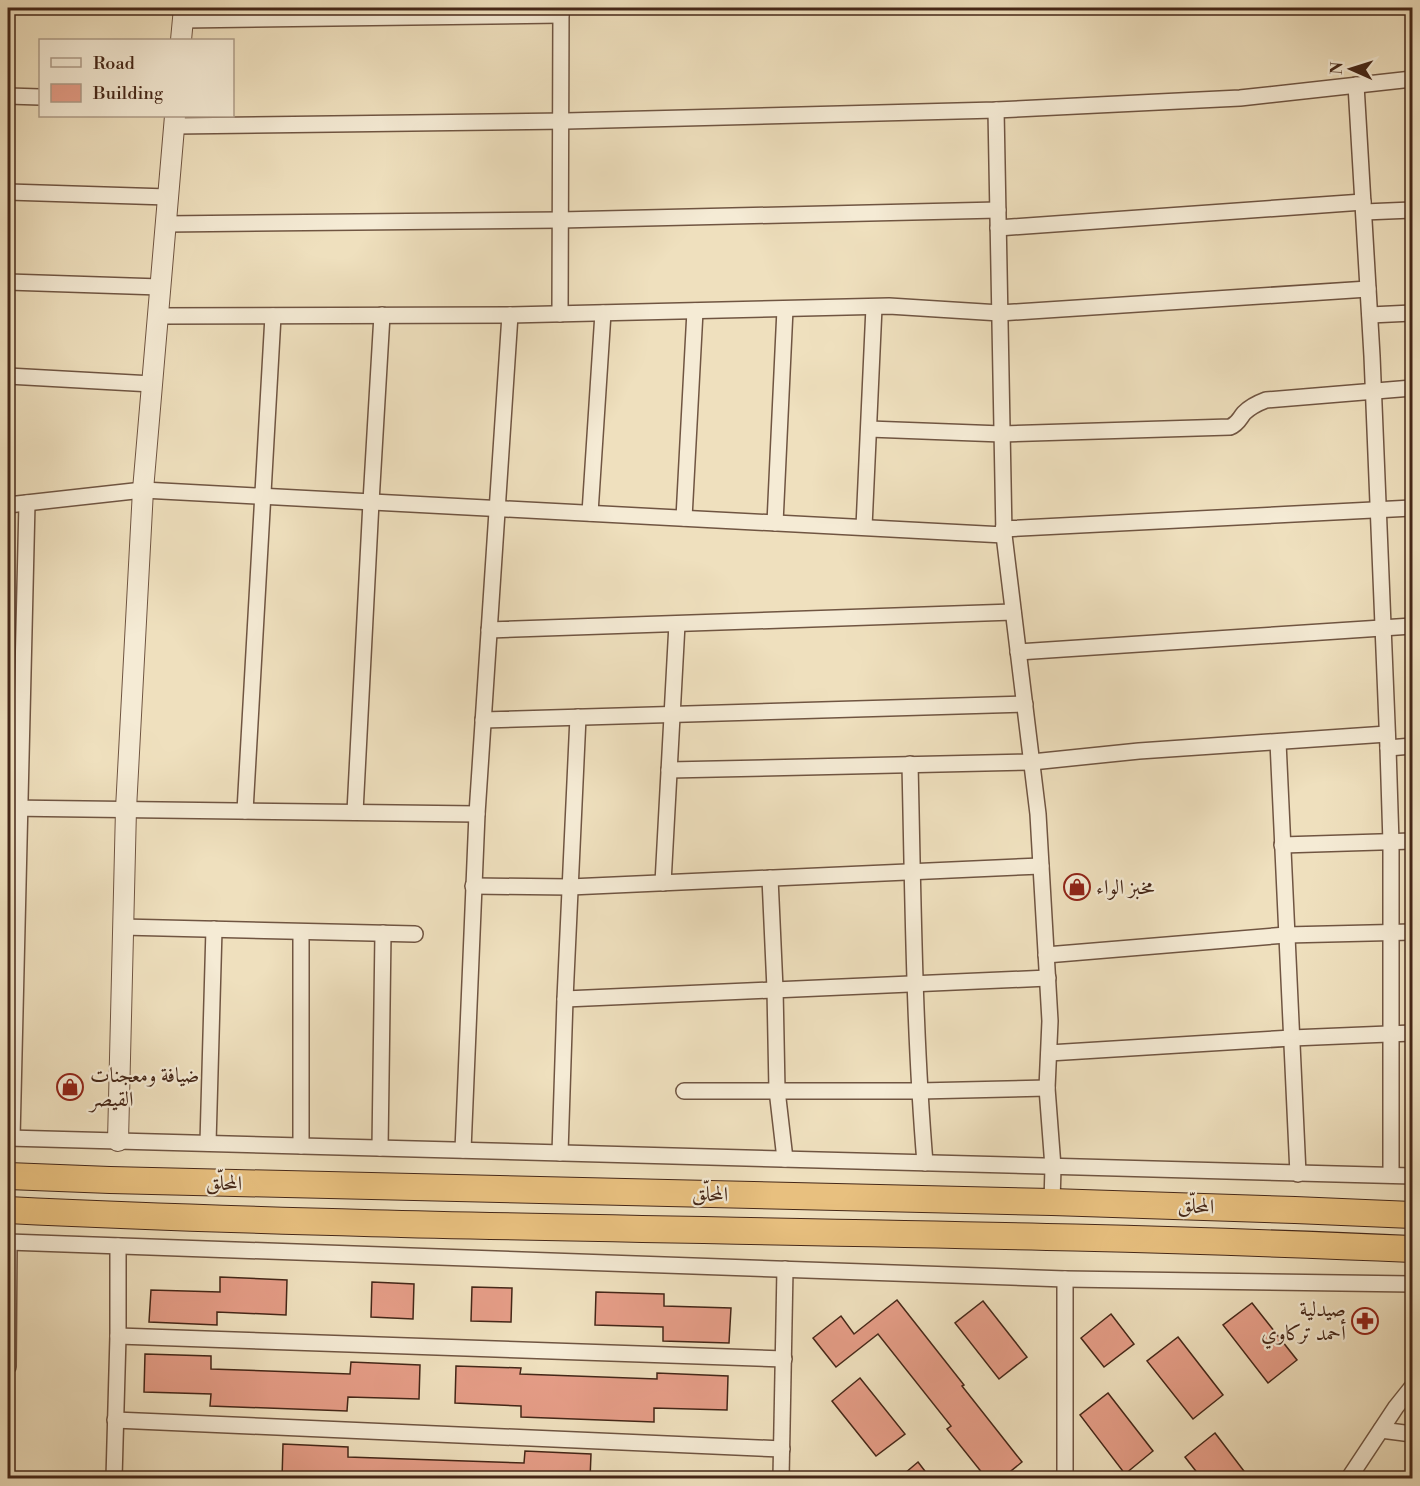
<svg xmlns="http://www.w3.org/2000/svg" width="1420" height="1486" font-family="'Libre Bodoni',Amiri,serif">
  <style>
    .building { fill: #e59d87; stroke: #452718; stroke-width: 1.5 }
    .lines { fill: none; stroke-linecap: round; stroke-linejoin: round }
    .minor-casing { stroke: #705542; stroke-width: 18 }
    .tertiary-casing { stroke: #705542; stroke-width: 22 }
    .trunk-casing { stroke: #452718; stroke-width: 28 }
    .minor { stroke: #f5ebd5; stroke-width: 15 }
    .tertiary { stroke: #f5ebd5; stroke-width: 20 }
    .trunk { stroke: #e8c07f; stroke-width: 26 }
    .labels { text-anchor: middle; stroke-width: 4.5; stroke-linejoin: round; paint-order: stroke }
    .poi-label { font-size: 21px; fill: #452718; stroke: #f5ebd5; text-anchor: start }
    .street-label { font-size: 21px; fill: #452718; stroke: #f5ebd5 }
  </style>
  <rect width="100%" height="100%" fill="#efe0be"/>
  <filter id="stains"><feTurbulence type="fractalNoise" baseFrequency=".00333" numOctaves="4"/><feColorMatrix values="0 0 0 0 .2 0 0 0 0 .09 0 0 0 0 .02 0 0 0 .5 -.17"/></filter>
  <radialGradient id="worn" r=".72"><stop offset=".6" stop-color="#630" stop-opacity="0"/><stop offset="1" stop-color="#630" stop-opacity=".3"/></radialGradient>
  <g class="building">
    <polygon points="220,1277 287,1280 286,1315 217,1312 217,1325 149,1322 151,1290 220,1292"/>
    <polygon points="372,1282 414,1284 413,1319 371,1317"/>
    <polygon points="472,1287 512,1288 511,1322 471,1321"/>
    <polygon points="596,1292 664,1294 664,1306 731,1308 729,1343 663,1341 663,1327 595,1325"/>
    <polygon points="897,1300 964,1385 962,1386 1022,1462 1001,1479 987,1479 947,1429 951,1426 878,1334 836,1367 813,1338 841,1316 854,1334"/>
    <polygon points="983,1301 1027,1357 999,1379 955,1323"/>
    <polygon points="1252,1303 1297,1360 1268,1383 1223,1325"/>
    <polygon points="1111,1314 1134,1344 1104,1367 1081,1338"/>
    <polygon points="1178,1337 1223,1395 1193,1419 1147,1361"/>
    <polygon points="145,1354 211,1356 211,1369 350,1374 351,1362 420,1365 419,1399 348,1397 347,1411 210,1406 211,1394 144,1392"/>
    <polygon points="456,1366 521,1368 520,1374 657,1379 657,1373 728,1376 727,1410 654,1408 654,1422 521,1417 521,1406 455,1403"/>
    <polygon points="860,1378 905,1434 876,1456 832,1401"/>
    <polygon points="1108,1393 1153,1451 1125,1474 1080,1415"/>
    <polygon points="1215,1433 1250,1479 1202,1479 1185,1457"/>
    <polygon points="283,1444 348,1447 348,1457 524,1463 525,1451 591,1454 590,1479 282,1479"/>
    <polygon points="918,1462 931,1479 898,1479"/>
  </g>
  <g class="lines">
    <defs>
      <g id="minor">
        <polyline points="183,20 561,15"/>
        <polyline points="1356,85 1372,356 1388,748 1391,843 1391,1175"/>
        <polyline points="8,96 40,97"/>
        <polyline points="996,110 1004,535 1038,814 1050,1021 1047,1088 1053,1167 1052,1202"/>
        <polyline points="174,126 566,121 996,110 1240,98 1412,79"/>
        <polyline points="8,192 168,197"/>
        <polyline points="1364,212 1412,210"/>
        <polyline points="165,224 560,220 998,210"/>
        <polyline points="998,228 1363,202"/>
        <polyline points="8,282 160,287"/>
        <polyline points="560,314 561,8"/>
        <polyline points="1370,315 1412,313"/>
        <polyline points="157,316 510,315 889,306 1000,313 1368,289"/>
        <polyline points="8,376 152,384"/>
        <path d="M869,429L1002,434L1230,427C1238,424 1239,419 1244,413C1250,407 1258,403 1266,400L1412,388"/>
        <polyline points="8,505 143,490 1004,535"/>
        <polyline points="590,513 603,313"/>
        <polyline points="684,518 695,311"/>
        <polyline points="775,523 785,309"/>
        <polyline points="864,527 874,307"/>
        <polyline points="1003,529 1412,508"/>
        <polyline points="489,630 1013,612"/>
        <polyline points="1018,652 1412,626"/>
        <polyline points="483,720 1025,704"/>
        <polyline points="1278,742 1298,1174"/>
        <polyline points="1388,748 1412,746"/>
        <path d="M910,764C913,897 914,1030 925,1163"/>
        <polyline points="669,770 1032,762 1139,751 1387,734"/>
        <polyline points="8,808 477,814"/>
        <polyline points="245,811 273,316"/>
        <polyline points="355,812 371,502 382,315"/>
        <polyline points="1282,845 1412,841"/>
        <polyline points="770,878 775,989 777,1090 785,1159"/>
        <polyline points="663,883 677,624"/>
        <polyline points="473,886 570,887 1041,866"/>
        <polyline points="122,927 415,934"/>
        <polyline points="1046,955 1286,935 1412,932"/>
        <polyline points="565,999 1048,978"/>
        <polyline points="1049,1053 1292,1038 1412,1033"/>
        <polyline points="684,1091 919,1091 1047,1088"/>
        <polyline points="8,1138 1412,1176"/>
        <polyline points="12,1138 27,503"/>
        <polyline points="208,1143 214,929"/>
        <polyline points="301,1146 301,932"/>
        <polyline points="380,1148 383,933"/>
        <polyline points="463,1150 477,814 510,315"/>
        <polyline points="560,1153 565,999 578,717"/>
        <polyline points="8,1242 1065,1279 1412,1284"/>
        <polyline points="118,1336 784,1359"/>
        <polyline points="8,1367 9,1242"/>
        <polyline points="115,1420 782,1449"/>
        <polyline points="1381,1430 1412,1434"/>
        <polyline points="114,1478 118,1336 118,1246"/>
        <polyline points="781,1478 785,1269"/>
        <polyline points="1065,1478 1065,1279"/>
        <polyline points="1349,1478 1396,1407 1412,1387"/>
      </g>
      <g id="tertiary">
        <polyline points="181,40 184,8"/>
        <polyline points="118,1141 126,809 143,490 175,116"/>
      </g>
      <g id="trunk">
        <polyline points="8,1176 110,1180 1052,1202 1295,1210 1412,1215"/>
        <path d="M8,1210C476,1233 944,1228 1412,1249"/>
      </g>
    </defs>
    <use href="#minor" class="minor-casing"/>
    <use href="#tertiary" class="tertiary-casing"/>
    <use href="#trunk" class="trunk-casing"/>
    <use href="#minor" class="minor"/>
    <use href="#tertiary" class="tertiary"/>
    <use href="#trunk" class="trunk"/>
  </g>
  <defs>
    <symbol id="shop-ring" viewBox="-11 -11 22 22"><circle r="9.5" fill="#f5ebd5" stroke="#8f2418" stroke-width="1.5"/><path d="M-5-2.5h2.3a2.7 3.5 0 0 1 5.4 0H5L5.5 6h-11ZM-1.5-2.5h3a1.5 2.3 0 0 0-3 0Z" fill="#8f2418"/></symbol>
    <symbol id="pharmacy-ring" viewBox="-11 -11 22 22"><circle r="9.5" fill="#f5ebd5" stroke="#8f2418" stroke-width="1.5"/><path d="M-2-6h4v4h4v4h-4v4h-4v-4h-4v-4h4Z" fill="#8f2418"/></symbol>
  </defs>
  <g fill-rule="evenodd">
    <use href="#shop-ring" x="1062" y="872" width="30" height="30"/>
    <use href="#shop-ring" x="55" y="1072" width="30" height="30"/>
    <use href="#pharmacy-ring" x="1350" y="1306" width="30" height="30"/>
  </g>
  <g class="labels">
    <g class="poi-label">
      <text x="1096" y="894">مخبز الواء</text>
      <text x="90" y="1082">ضيافة ومعجنات<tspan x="90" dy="24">القيصر</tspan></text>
      <text x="1346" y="1316" text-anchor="end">صيدلية<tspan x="1346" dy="24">أحمد تركاوي</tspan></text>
    </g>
    <g class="street-label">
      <text transform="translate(224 1183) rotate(1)" y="7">المحلّق</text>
      <text transform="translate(710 1194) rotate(1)" y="7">المحلّق</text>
      <text transform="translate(1196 1206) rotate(2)" y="7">المحلّق</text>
    </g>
  </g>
  <rect width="1420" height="1486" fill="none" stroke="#efe0be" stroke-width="30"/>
  <rect x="9" y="9" width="1402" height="1468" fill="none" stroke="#452718" stroke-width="3"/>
  <rect x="15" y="15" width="1390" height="1456" fill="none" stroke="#452718" stroke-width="1.5"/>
  <rect x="39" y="39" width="195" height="78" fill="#f5ebd5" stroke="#af9d89" stroke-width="1.5"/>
  <rect x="51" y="58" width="30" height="9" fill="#f5ebd5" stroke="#af9d89" stroke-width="1.5"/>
  <text x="93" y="69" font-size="18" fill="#452718">Road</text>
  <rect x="51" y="84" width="30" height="18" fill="#e59d87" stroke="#af9d89" stroke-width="1.5"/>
  <text x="93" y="99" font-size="18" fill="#452718">Building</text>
  <g transform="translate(1351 69) rotate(273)" stroke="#f5ebd5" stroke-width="4.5" paint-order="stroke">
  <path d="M0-4.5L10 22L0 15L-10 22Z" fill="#452718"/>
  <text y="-9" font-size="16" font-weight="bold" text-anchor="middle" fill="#452718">N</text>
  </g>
  <rect width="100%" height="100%" filter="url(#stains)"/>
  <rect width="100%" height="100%" fill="url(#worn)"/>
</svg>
